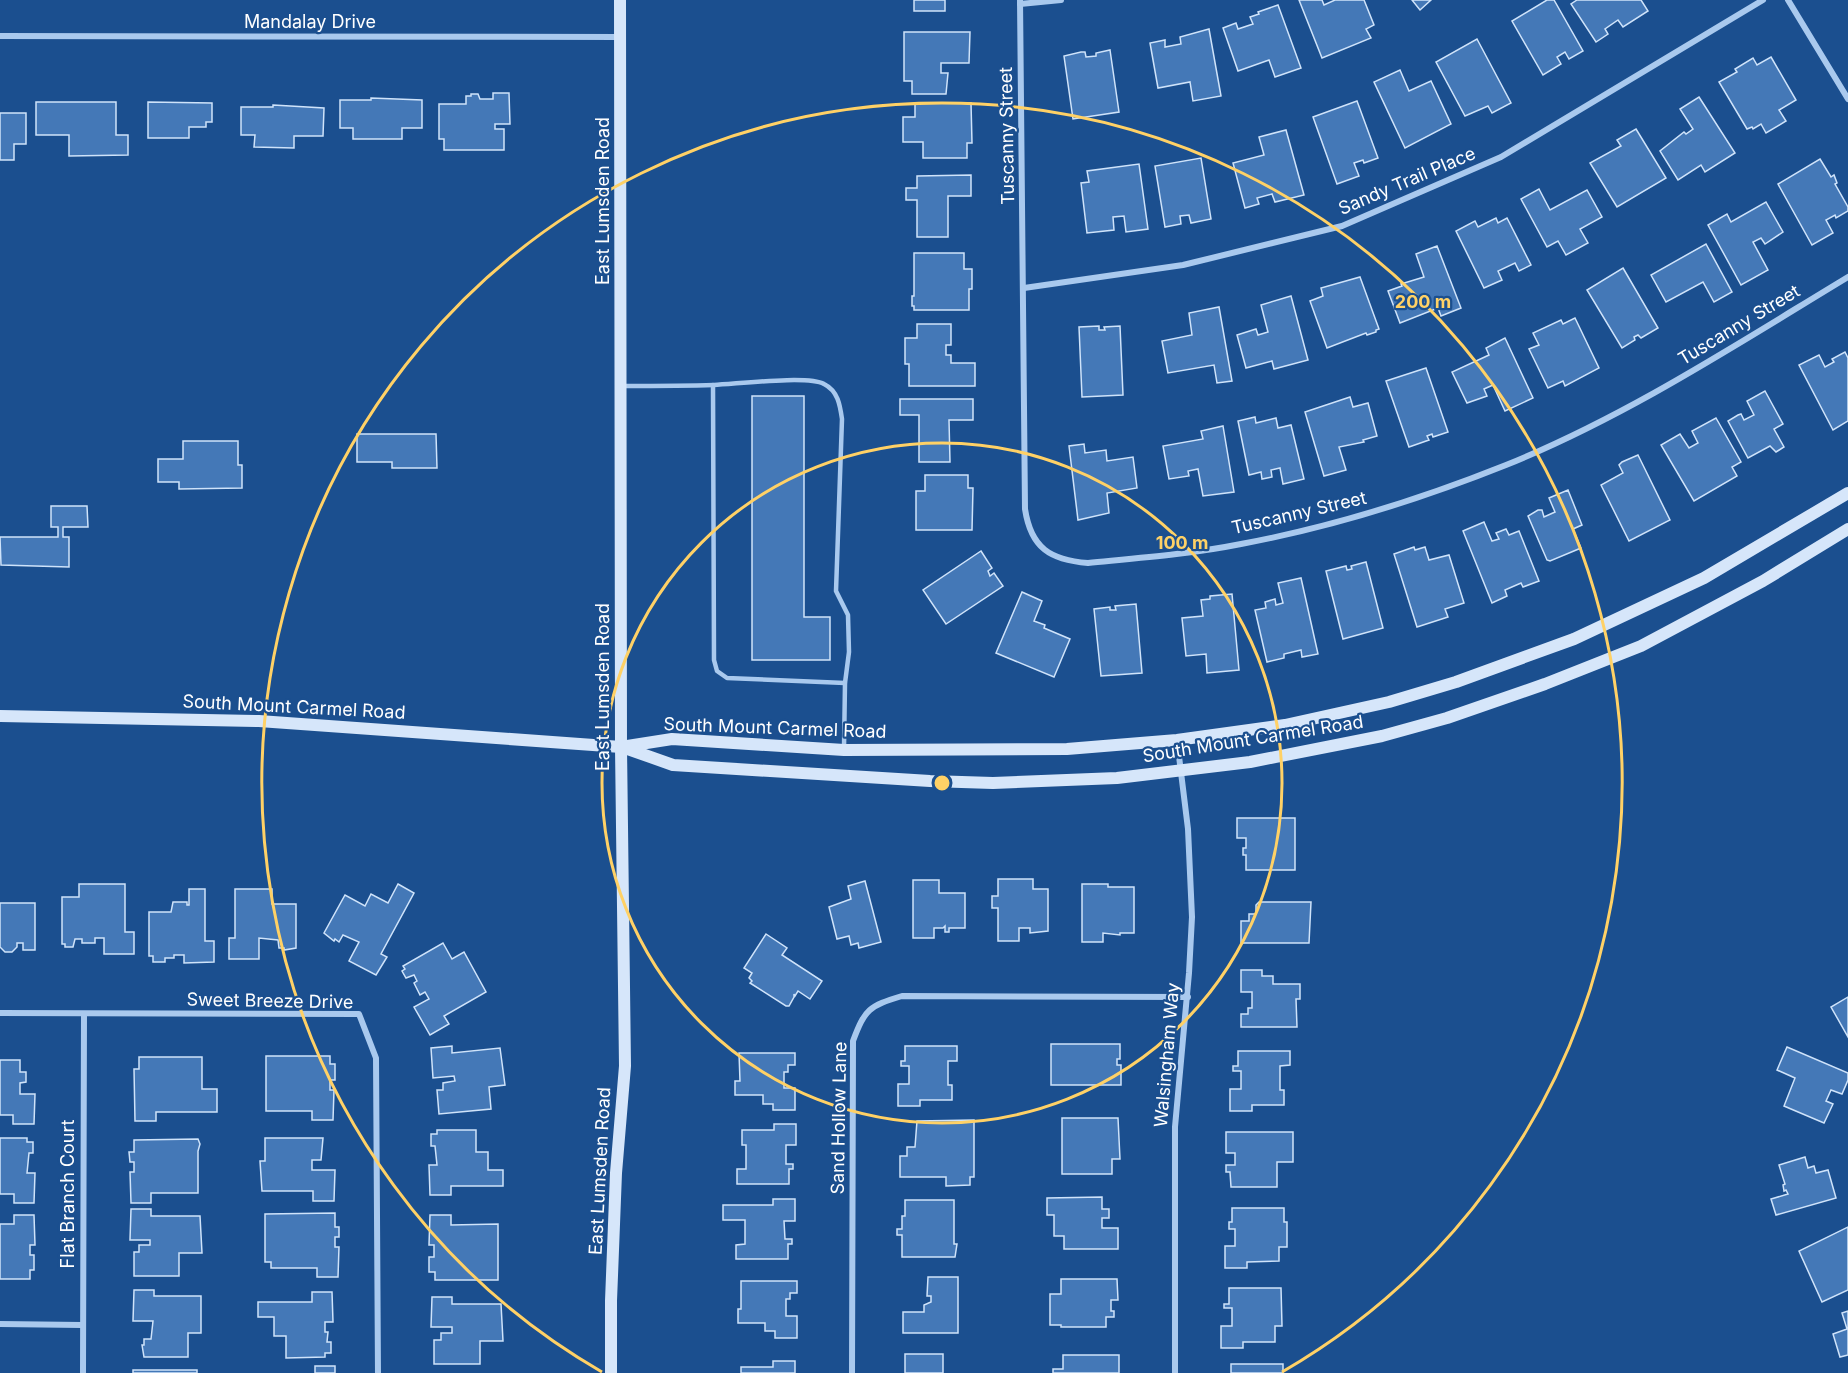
<svg xmlns="http://www.w3.org/2000/svg" width="1848" height="1373" font-family="Inter,sans-serif">
  <style>
    .building { fill: #4478b7; stroke: #cfe3fa; stroke-width: 1.5 }
    .lines { fill: none; stroke-linecap: round; stroke-linejoin: round }
    .lane { stroke: #a9c9ee; stroke-width: 4.5 }
    .street { stroke: #a9c9ee; stroke-width: 6 }
    .secondary { stroke: #d6e6fa; stroke-width: 12 }
    .ring { fill: none; stroke: #ffd166; stroke-width: 3 }
    .labels { text-anchor: middle; stroke-width: 4.5; stroke-linejoin: round; paint-order: stroke }
    .street-label { font-size: 18px; fill: #fff; stroke: #1b4f8f }
    .centre { fill: #ffd166; stroke: #1b4f8f; stroke-width: 3 }
    .ring-label { font-size: 18px; text-anchor: middle; font-weight: bold; fill: #ffd166; stroke: #1b4f8f; stroke-width: 4.5; stroke-linejoin: round; paint-order: stroke }
  </style>
  <rect width="100%" height="100%" fill="#1b4f8f"/>
  <g class="building">
    <rect x="914" y="0" width="31" height="11"/>
    <polygon points="1299,0 1322,0 1324,5 1335,0 1364,0 1374,25 1366,29 1371,38 1322,58"/>
    <polygon points="1412,0 1431,0 1420,10"/>
    <polygon points="1547,0 1554,0 1583,51 1569,59 1565,52 1557,57 1561,64 1543,75 1512,21"/>
    <polygon points="1577,0 1641,0 1648,11 1623,27 1618,20 1605,29 1608,34 1596,42 1571,4"/>
    <polygon points="1278,5 1301,68 1275,77 1269,60 1238,71 1223,28 1236,23 1238,29 1253,24 1250,17 1259,14 1258,12"/>
    <polygon points="1209,29 1221,96 1193,101 1190,82 1158,88 1150,43 1165,40 1165,47 1181,44 1180,37"/>
    <polygon points="904,32 970,32 969,63 941,63 941,73 948,73 946,94 912,94 912,81 904,81"/>
    <polygon points="1477,39 1511,103 1492,113 1488,106 1465,116 1436,62"/>
    <polygon points="1110,50 1119,112 1073,119 1064,56 1081,52 1085,52 1086,57 1096,56 1096,53"/>
    <polygon points="1771,57 1796,100 1779,110 1786,121 1766,133 1761,124 1753,129 1752,127 1747,129 1719,82 1737,72 1735,69 1753,58 1757,65"/>
    <polygon points="1400,70 1409,91 1431,81 1451,124 1405,148 1374,82"/>
    <polygon points="493,93 509,93 510,124 495,124 495,129 504,129 504,150 444,150 444,139 439,139 439,104 466,104 466,96 471,96 471,94 478,94 480,99 493,99"/>
    <polygon points="1699,97 1735,153 1705,172 1701,165 1678,180 1660,151 1684,132 1686,134 1693,129 1680,109"/>
    <polygon points="371,98 422,100 422,128 402,128 402,139 353,139 353,128 340,128 340,100 371,100"/>
    <polygon points="1357,101 1378,158 1364,163 1363,160 1354,163 1359,176 1337,184 1313,117"/>
    <polygon points="36,102 116,102 116,135 128,135 128,155 69,156 69,135 36,135"/>
    <polygon points="148,102 212,103 212,122 206,122 206,127 189,127 189,138 148,138"/>
    <polygon points="915,103 971,103 972,143 967,143 967,158 923,158 923,142 903,142 903,117 915,117"/>
    <polygon points="273,105 324,108 323,136 294,136 294,148 254,147 255,135 241,135 241,107 273,107"/>
    <polygon points="0,113 26,113 26,144 14,144 14,160 0,160"/>
    <polygon points="1636,129 1666,178 1617,207 1590,163 1621,146 1617,140"/>
    <polygon points="1286,130 1304,195 1275,202 1272,194 1257,198 1259,204 1245,208 1233,163 1264,155 1259,137"/>
    <polygon points="1201,158 1211,219 1191,223 1189,215 1180,216 1181,224 1165,227 1155,166"/>
    <polygon points="1820,159 1831,177 1834,175 1837,183 1835,184 1848,207 1848,211 1836,218 1835,215 1826,220 1833,233 1812,245 1778,184"/>
    <polygon points="1139,164 1148,229 1126,232 1124,216 1113,217 1114,230 1087,233 1081,183 1089,182 1087,171"/>
    <polygon points="971,175 971,196 948,196 948,237 917,237 917,200 906,200 906,188 917,188 917,176"/>
    <polygon points="1539,189 1550,210 1587,190 1602,217 1580,229 1588,243 1566,255 1558,241 1547,247 1521,199"/>
    <polygon points="1766,202 1783,232 1765,244 1761,238 1753,242 1768,270 1741,285 1708,225 1727,214 1731,222"/>
    <polygon points="1496,218 1498,223 1507,218 1531,265 1519,271 1515,263 1498,271 1502,280 1484,288 1456,231 1475,221 1478,227"/>
    <polygon points="1706,244 1732,292 1714,302 1703,282 1666,302 1651,275"/>
    <polygon points="1437,246 1461,308 1441,316 1438,308 1400,323 1388,291 1402,286 1401,284 1424,277 1416,254"/>
    <polygon points="914,253 964,253 964,269 972,269 972,289 969,289 969,310 914,310 914,306 912,306 912,296 914,296"/>
    <polygon points="1623,268 1658,328 1641,338 1638,335 1634,337 1635,340 1622,348 1587,290"/>
    <polygon points="1360,277 1379,329 1376,330 1376,332 1367,335 1366,333 1327,348 1310,301 1323,296 1321,288"/>
    <polygon points="1291,296 1308,360 1274,369 1272,361 1246,368 1237,335 1256,329 1258,335 1268,332 1261,305"/>
    <polygon points="1219,307 1232,381 1217,383 1214,365 1168,373 1162,341 1192,335 1189,313"/>
    <polygon points="1575,318 1599,368 1565,386 1563,381 1548,388 1529,349 1539,345 1533,333 1561,320 1563,324"/>
    <polygon points="917,324 951,324 951,345 946,345 946,355 951,355 951,363 975,363 975,386 909,386 909,364 905,364 905,338 917,338"/>
    <polygon points="1099,326 1099,330 1105,330 1104,327 1120,326 1123,395 1082,397 1079,327"/>
    <polygon points="1505,338 1533,398 1505,411 1493,385 1484,389 1487,396 1467,403 1452,372 1489,355 1486,348"/>
    <polygon points="1845,352 1848,358 1848,421 1833,430 1799,365 1819,355 1825,367 1834,362 1832,359"/>
    <polygon points="1426,368 1448,432 1433,437 1432,434 1427,436 1429,440 1409,447 1386,381"/>
    <polygon points="1765,391 1783,424 1774,429 1784,447 1776,452 1770,446 1748,458 1728,421 1738,415 1741,414 1744,420 1754,415 1747,401"/>
    <polygon points="752,396 804,396 804,617 830,617 830,660 752,660"/>
    <polygon points="1350,397 1353,407 1368,403 1377,436 1363,440 1364,442 1339,447 1346,470 1324,476 1305,412"/>
    <polygon points="900,399 973,399 973,420 949,420 950,462 919,462 919,415 900,415"/>
    <polygon points="1255,417 1256,423 1276,418 1278,428 1291,425 1304,479 1283,484 1280,468 1271,470 1272,477 1262,479 1261,472 1249,475 1238,421"/>
    <polygon points="1716,418 1741,462 1732,467 1737,476 1694,501 1661,445 1680,434 1689,448 1698,443 1692,431"/>
    <polygon points="1223,426 1234,492 1203,496 1198,469 1188,471 1189,476 1169,479 1163,446 1203,439 1201,431"/>
    <polygon points="357,434 436,434 437,468 392,468 392,462 357,462"/>
    <polygon points="183,441 238,441 238,465 242,465 242,488 179,489 179,482 158,482 158,459 183,459"/>
    <polygon points="1084,444 1085,453 1106,450 1107,461 1133,457 1137,488 1107,493 1109,513 1078,520 1069,446"/>
    <polygon points="1638,455 1670,520 1629,541 1601,485 1623,473 1619,465 1622,462"/>
    <polygon points="925,475 968,475 968,488 973,488 972,530 916,530 916,491 925,491"/>
    <polygon points="1568,490 1582,525 1573,529 1581,548 1550,561 1547,560 1528,516 1538,510 1542,510 1544,517 1555,512 1549,498"/>
    <polygon points="51,506 87,506 88,527 63,527 63,537 69,537 69,567 1,565 0,537 58,537 58,527 51,527"/>
    <polygon points="1484,522 1492,541 1499,539 1496,533 1506,529 1509,535 1519,531 1539,581 1523,587 1521,583 1505,590 1507,596 1492,603 1463,531"/>
    <polygon points="1414,547 1415,550 1425,547 1429,560 1449,555 1464,603 1445,609 1448,617 1417,627 1394,554"/>
    <polygon points="981,551 992,568 988,571 990,576 994,573 1003,586 946,624 923,590"/>
    <polygon points="1366,562 1383,628 1343,639 1326,571 1346,566 1347,570 1352,569 1351,566"/>
    <polygon points="1301,578 1318,654 1302,657 1301,650 1284,654 1284,658 1267,662 1255,610 1266,608 1265,602 1275,599 1276,605 1283,603 1278,583"/>
    <polygon points="1022,592 1042,601 1034,621 1045,625 1044,628 1070,639 1054,677 996,653"/>
    <polygon points="1232,594 1239,670 1207,673 1206,654 1186,656 1182,618 1203,616 1201,600 1210,599 1210,596"/>
    <polygon points="1136,604 1142,673 1101,676 1094,609 1110,607 1110,610 1116,610 1115,606"/>
    <polygon points="1237,818 1295,818 1295,870 1246,870 1246,855 1243,855 1243,848 1246,848 1246,838 1237,838"/>
    <polygon points="998,879 1033,879 1033,889 1048,889 1048,931 1030,933 1030,928 1019,928 1019,941 998,941 998,908 992,908 992,896 998,896"/>
    <polygon points="913,880 939,880 939,893 965,893 965,928 949,928 949,932 945,932 945,926 943,928 934,928 934,938 913,938"/>
    <polygon points="865,881 881,942 859,948 858,943 851,945 849,936 837,939 829,907 851,899 848,886"/>
    <polygon points="79,884 125,884 125,932 134,932 134,954 104,954 104,938 95,938 95,943 82,943 82,939 75,939 73,947 65,947 65,944 62,944 62,897 79,897"/>
    <polygon points="398,884 414,893 381,954 387,957 376,975 349,961 359,942 343,935 339,942 335,939 334,941 324,933 345,895 365,906 371,894 388,903"/>
    <polygon points="1082,884 1108,884 1108,887 1134,887 1134,933 1120,933 1120,935 1103,933 1103,942 1082,942"/>
    <polygon points="189,889 205,889 205,941 214,941 214,962 184,963 184,955 174,955 174,958 165,958 165,962 153,962 153,956 149,956 149,912 171,912 173,902 187,902 187,905 189,905"/>
    <polygon points="235,889 272,889 272,904 296,904 296,948 284,950 284,948 279,948 278,940 259,938 259,959 229,959 229,938 235,938"/>
    <polygon points="1259,902 1311,902 1309,943 1241,943 1241,921 1249,921 1249,914 1256,914 1256,905"/>
    <polygon points="0,903 35,903 35,950 23,950 23,943 17,943 17,947 12,952 5,952 0,947"/>
    <polygon points="766,934 787,948 782,955 822,981 810,999 798,991 795,996 794,994 794,997 789,1006 786,1006 750,983 752,981 749,978 752,973 744,968"/>
    <polygon points="443,943 452,959 464,952 486,992 444,1016 449,1024 430,1035 414,1007 429,999 425,992 420,995 414,983 417,981 414,975 406,978 402,971 405,969 403,966"/>
    <polygon points="1241,970 1262,970 1262,976 1273,976 1273,984 1300,984 1300,999 1296,999 1297,1027 1241,1027 1241,1014 1248,1014 1248,1008 1252,1008 1252,992 1241,992"/>
    <polygon points="1848,997 1848,1037 1831,1007"/>
    <polygon points="1051,1044 1120,1044 1120,1059 1117,1059 1117,1065 1121,1065 1121,1085 1051,1085"/>
    <polygon points="452,1046 452,1053 500,1048 505,1085 489,1087 491,1109 439,1114 437,1090 443,1090 443,1083 455,1081 454,1076 433,1078 431,1048"/>
    <polygon points="905,1046 957,1046 957,1061 948,1061 948,1085 952,1085 952,1100 920,1100 920,1106 898,1106 898,1084 909,1084 909,1066 901,1066 901,1061 905,1061"/>
    <polygon points="1787,1047 1848,1073 1848,1080 1842,1094 1831,1090 1826,1101 1833,1104 1824,1123 1784,1106 1795,1078 1777,1070"/>
    <polygon points="1238,1051 1290,1051 1290,1065 1280,1066 1280,1090 1284,1090 1284,1105 1252,1105 1252,1111 1230,1111 1230,1089 1241,1089 1241,1071 1233,1071 1233,1066 1238,1066"/>
    <polygon points="739,1053 795,1053 795,1065 788,1065 788,1072 784,1072 784,1088 795,1088 795,1110 773,1110 773,1104 763,1104 763,1095 735,1095 735,1081 740,1081"/>
    <polygon points="266,1056 330,1056 330,1064 335,1064 335,1080 330,1080 330,1090 334,1090 333,1120 312,1120 312,1111 266,1111"/>
    <polygon points="139,1057 202,1057 202,1089 217,1089 217,1112 156,1112 156,1121 135,1121 134,1069 139,1069"/>
    <polygon points="0,1060 20,1060 20,1072 26,1072 26,1082 20,1083 20,1094 35,1094 34,1124 13,1124 13,1115 0,1115"/>
    <polygon points="1062,1118 1118,1118 1120,1159 1112,1159 1112,1174 1062,1174"/>
    <polygon points="974,1120 974,1177 970,1177 970,1185 946,1186 946,1177 900,1177 900,1156 907,1156 907,1147 915,1147 917,1121"/>
    <polygon points="774,1124 796,1124 796,1145 786,1145 786,1164 793,1164 793,1169 789,1169 789,1184 737,1184 737,1169 746,1169 746,1145 742,1145 742,1130 774,1130"/>
    <polygon points="437,1130 476,1130 476,1152 488,1152 488,1170 503,1170 503,1186 451,1186 451,1195 430,1195 429,1165 437,1165 435,1146 431,1146 431,1134 437,1134"/>
    <polygon points="1226,1132 1293,1132 1293,1162 1277,1162 1277,1187 1231,1187 1230,1172 1226,1172 1226,1165 1235,1165 1235,1153 1226,1153"/>
    <polygon points="0,1138 27,1138 27,1142 33,1142 33,1153 29,1153 27,1173 35,1173 34,1203 14,1203 14,1194 0,1194"/>
    <polygon points="265,1138 323,1138 321,1160 312,1160 312,1170 335,1170 334,1201 313,1201 313,1191 262,1191 260,1161 265,1161"/>
    <polygon points="198,1139 200,1144 198,1151 198,1193 151,1193 151,1203 131,1203 130,1172 134,1172 134,1162 130,1162 129,1152 134,1152 134,1140"/>
    <polygon points="1805,1157 1808,1168 1814,1166 1816,1173 1828,1170 1836,1198 1776,1215 1771,1199 1788,1194 1786,1190 1784,1191 1783,1185 1785,1184 1779,1165"/>
    <polygon points="1102,1197 1102,1209 1109,1209 1109,1218 1102,1218 1102,1228 1118,1228 1118,1249 1064,1249 1064,1236 1054,1236 1054,1215 1047,1215 1047,1198"/>
    <polygon points="773,1199 795,1199 795,1221 784,1221 785,1239 792,1239 792,1244 788,1244 788,1259 736,1259 736,1245 745,1244 745,1220 723,1220 723,1205 773,1205"/>
    <polygon points="905,1200 954,1200 954,1244 957,1244 955,1257 902,1257 902,1235 897,1235 897,1229 902,1229 902,1216 905,1216"/>
    <polygon points="1232,1208 1284,1208 1284,1222 1287,1222 1287,1247 1279,1247 1279,1261 1247,1262 1247,1268 1225,1268 1225,1246 1235,1246 1235,1229 1229,1229 1229,1222 1232,1222"/>
    <polygon points="131,1209 151,1209 151,1216 200,1216 202,1253 179,1253 179,1276 134,1276 134,1252 139,1252 139,1245 150,1245 150,1240 130,1240"/>
    <polygon points="335,1213 335,1227 339,1227 339,1237 335,1237 335,1247 339,1247 338,1277 317,1277 317,1268 271,1268 271,1262 265,1262 265,1214"/>
    <polygon points="14,1215 34,1215 35,1245 30,1245 30,1255 34,1255 34,1270 30,1270 30,1279 0,1279 0,1224 14,1224"/>
    <polygon points="430,1215 451,1215 451,1225 498,1224 498,1280 435,1280 435,1272 429,1272 429,1257 434,1257 434,1245 429,1245"/>
    <polygon points="1848,1227 1848,1290 1822,1302 1799,1251"/>
    <polygon points="928,1277 958,1277 958,1333 903,1333 903,1312 924,1312 924,1305 931,1302 931,1296 927,1296"/>
    <polygon points="1061,1279 1117,1279 1118,1300 1111,1300 1111,1311 1114,1311 1114,1317 1106,1317 1106,1327 1061,1327 1061,1325 1050,1325 1050,1294 1061,1294"/>
    <polygon points="741,1281 797,1281 797,1293 790,1293 790,1299 786,1299 786,1316 797,1316 797,1338 775,1338 775,1331 765,1331 765,1323 738,1323 738,1309 741,1309"/>
    <polygon points="1229,1288 1281,1288 1282,1326 1275,1326 1275,1342 1243,1342 1243,1348 1221,1348 1221,1326 1232,1326 1232,1308 1224,1308 1224,1304 1229,1304"/>
    <polygon points="134,1290 154,1290 154,1296 201,1296 201,1333 188,1333 188,1357 144,1357 142,1345 144,1345 144,1339 151,1339 153,1321 133,1321"/>
    <polygon points="312,1292 332,1292 333,1322 325,1322 325,1332 328,1332 327,1342 331,1342 331,1353 325,1353 325,1357 286,1358 286,1336 274,1336 274,1317 258,1317 258,1302 312,1302"/>
    <polygon points="432,1297 452,1297 452,1304 501,1304 503,1341 480,1341 480,1364 434,1364 434,1340 441,1340 441,1333 452,1333 452,1327 431,1327"/>
    <polygon points="1848,1311 1848,1355 1840,1357 1833,1334 1847,1329 1842,1313"/>
    <rect x="905" y="1354" width="38" height="19"/>
    <polygon points="1063,1355 1119,1355 1119,1373 1053,1373 1053,1369 1063,1369"/>
    <polygon points="773,1361 795,1361 795,1373 741,1373 741,1367 773,1367"/>
    <rect x="1231" y="1364" width="52" height="9"/>
    <rect x="315" y="1366" width="20" height="7"/>
    <rect x="133" y="1370" width="64" height="3"/>
  </g>
  <g class="lines">
    <g class="lane">
      <polyline points="713,385 714,660 717,671 727,678 845,683"/>
      <path d="M622,386C653,386 684,386 714,385C737,384 808,375 824,384C838,391 840,405 842,419L836,591L848,615L849,652L845,683L844,748"/>
    </g>
    <g class="street">
      <path d="M1020,0L1025,509C1031,548 1050,560 1088,563C1139,558 1191,554 1241,544C1332,527 1421,499 1506,465C1627,416 1737,344 1848,277"/>
      <polyline points="1788,0 1848,99"/>
      <polyline points="1020,4 1061,0"/>
      <polyline points="0,36 620,37"/>
      <polyline points="1024,288 1183,265 1342,226 1501,157 1763,0"/>
      <polyline points="0,1013 359,1014 376,1058 378,1373"/>
      <polyline points="0,1324 82,1325"/>
      <polyline points="83,1373 84,1014"/>
      <path d="M852,1373L853,1041C865,1009 869,1006 902,996L1188,997"/>
      <polyline points="1175,1373 1175,1127 1189,973 1192,917 1188,829 1177,740"/>
    </g>
    <g class="secondary">
      <polyline points="0,716 259,721 621,747 672,739 844,750 1067,749 1177,740 1285,725 1389,702 1456,682 1574,639 1704,578 1848,493"/>
      <polyline points="622,747 673,765 930,781 993,783 1117,778 1250,762 1382,736 1447,718 1545,684 1641,646 1763,581 1848,529"/>
      <polyline points="611,1373 611,1301 616,1173 625,1066 621,747 620,0"/>
    </g>
  </g>
  <g class="ring">
    <circle cx="942" cy="783" r="340"/>
    <path d="M602 1372A680 680 0 1 1 1282 1372"/>
  </g>
  <g class="labels">
    <g class="street-label">
      <text x="310" y="28">Mandalay Drive</text>
      <text transform="translate(1007 136) rotate(-91)" y="6">Tuscanny Street</text>
      <text transform="translate(1407 181) rotate(-23)" y="6">Sandy Trail Place</text>
      <text transform="translate(603 201) rotate(-90)" y="6">East Lumsden Road</text>
      <text transform="translate(1739 325) rotate(-31)" y="6">Tuscanny Street</text>
      <text transform="translate(1299 513) rotate(-13)" y="6">Tuscanny Street</text>
      <text transform="translate(603 687) rotate(-90)" y="6">East Lumsden Road</text>
      <text transform="translate(294 707) rotate(3)" y="6">South Mount Carmel Road</text>
      <text transform="translate(775 728) rotate(2)" y="6">South Mount Carmel Road</text>
      <text transform="translate(1253 739) rotate(-9)" y="6">South Mount Carmel Road</text>
      <text transform="translate(270 1001) rotate(1)" y="6">Sweet Breeze Drive</text>
      <text transform="translate(1167 1055) rotate(-85)" y="6">Walsingham Way</text>
      <text transform="translate(839 1118) rotate(-89)" y="6">Sand Hollow Lane</text>
      <text transform="translate(600 1171) rotate(-87)" y="6">East Lumsden Road</text>
      <text transform="translate(68 1194) rotate(-90)" y="6">Flat Branch Court</text>
    </g>
  </g>
  <circle cx="942" cy="783" r="9" class="centre"/>
  <g class="ring-label">
    <text x="1423" y="308">200 m</text>
    <text x="1182" y="549">100 m</text>
  </g>
</svg>
